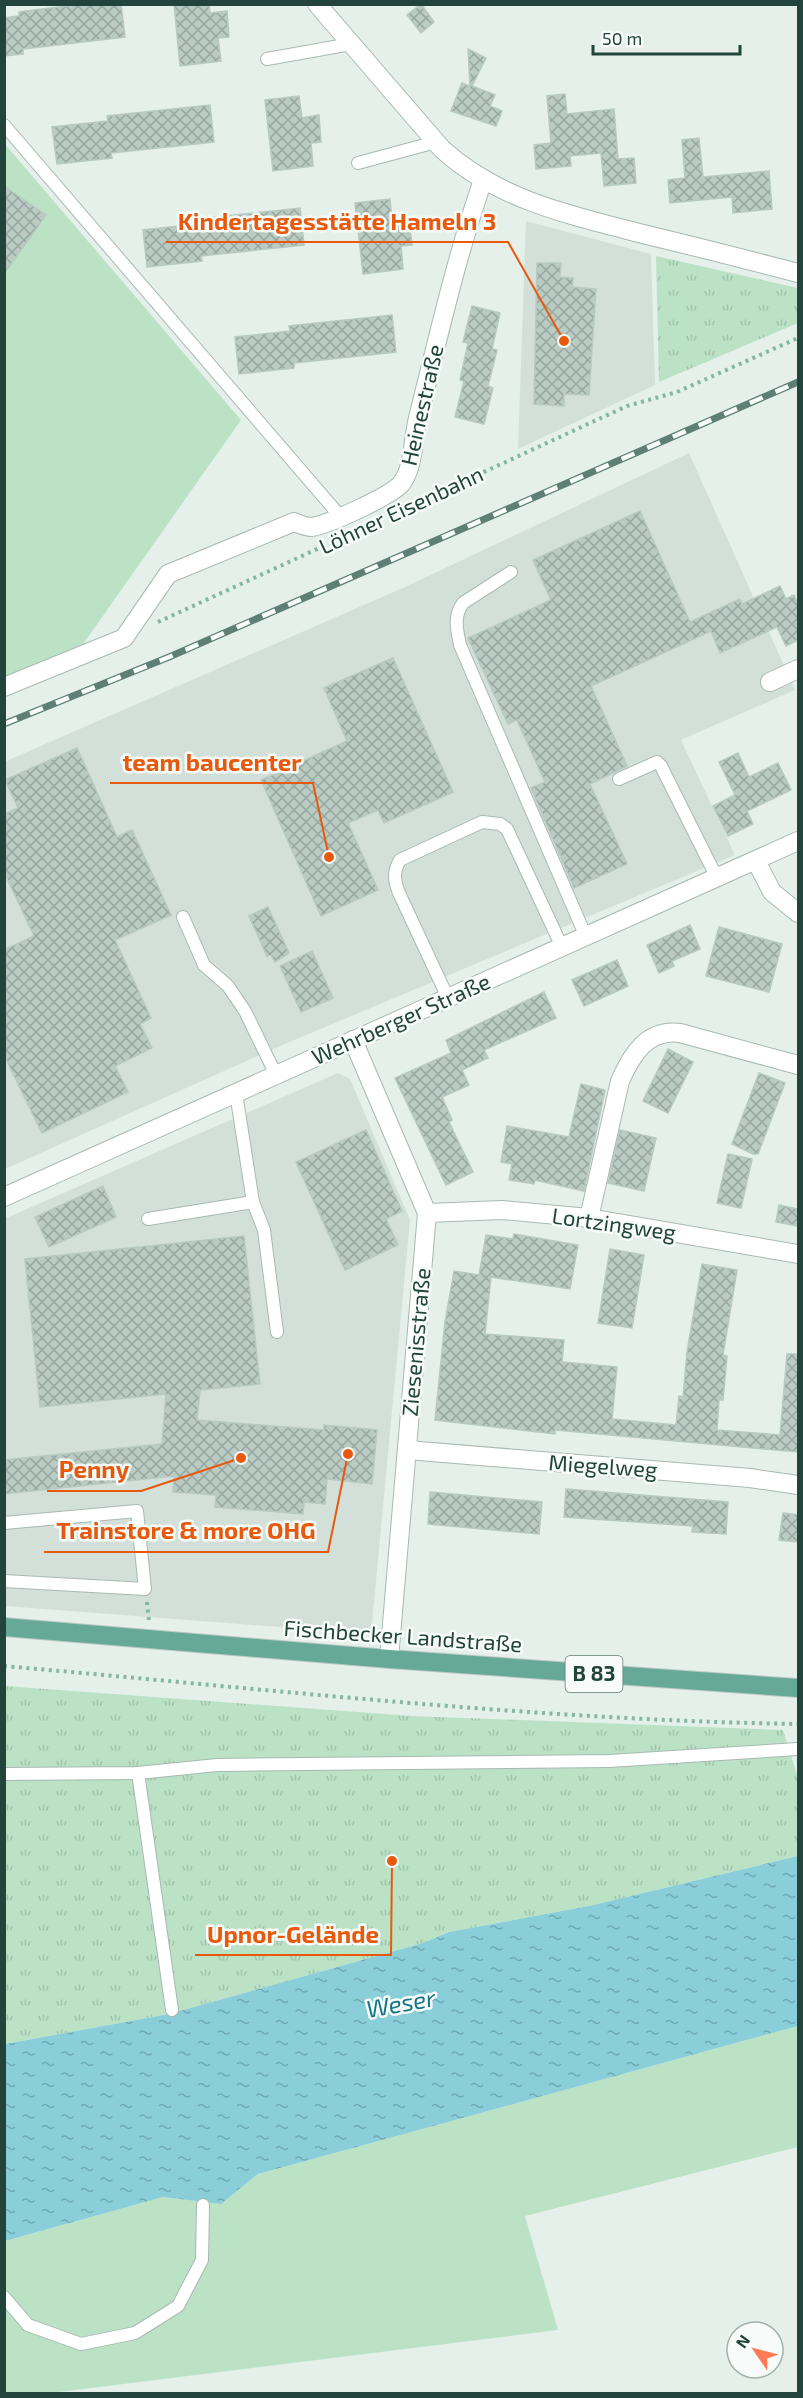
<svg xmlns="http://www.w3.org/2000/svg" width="803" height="2398" font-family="'Exo 2',sans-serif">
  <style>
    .built { fill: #d3e0da }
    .grass { fill: #bce2c6 }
    .park { fill: url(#park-tufts) }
    .water { fill: url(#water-ripples) }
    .building { fill: url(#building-cross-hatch); stroke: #b7cac2; stroke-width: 1.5 }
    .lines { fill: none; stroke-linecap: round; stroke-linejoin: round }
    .lane-casing { stroke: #a7b9b2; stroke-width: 14 }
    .street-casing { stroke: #a7b9b2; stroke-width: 20 }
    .primary-casing { stroke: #c1cbc8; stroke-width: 20 }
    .path { stroke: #83b6a5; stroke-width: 4; stroke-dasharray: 3 4.5; stroke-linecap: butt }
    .lane { stroke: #fff; stroke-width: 12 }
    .street { stroke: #fff; stroke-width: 18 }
    .primary { stroke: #66a997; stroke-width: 18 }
    .rail-casing { stroke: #5d7f75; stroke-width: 7 }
    .rail { stroke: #f7fbf9; stroke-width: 4.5; stroke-dasharray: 14; stroke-linecap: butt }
    .labels { text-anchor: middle; stroke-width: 5; stroke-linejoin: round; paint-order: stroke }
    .shield { fill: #f7fbf9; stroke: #627b73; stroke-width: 1.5 }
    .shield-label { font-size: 21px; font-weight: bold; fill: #22443a }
    .street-label { font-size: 22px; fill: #22443a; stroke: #f7fbf9 }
    .water-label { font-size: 24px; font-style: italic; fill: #157687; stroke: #f7fbf9 }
    .leader { fill: none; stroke: #e8590c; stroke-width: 2 }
    .callout-dot { fill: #e8590c; stroke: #f7fbf9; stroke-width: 2 }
    .callout-label { font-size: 24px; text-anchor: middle; font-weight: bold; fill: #e8590c; stroke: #f7fbf9; stroke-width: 5; stroke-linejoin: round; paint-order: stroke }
  </style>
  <defs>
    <pattern id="park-tufts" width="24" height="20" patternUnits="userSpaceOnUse" patternTransform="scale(1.5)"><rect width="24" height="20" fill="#bce2c6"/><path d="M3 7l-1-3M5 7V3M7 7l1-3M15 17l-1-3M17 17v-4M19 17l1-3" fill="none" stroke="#a1c3ab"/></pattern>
    <pattern id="water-ripples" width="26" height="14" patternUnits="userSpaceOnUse" patternTransform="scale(1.5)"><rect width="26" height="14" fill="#89ced9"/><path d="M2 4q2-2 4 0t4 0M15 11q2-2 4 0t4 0" fill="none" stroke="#70a9b1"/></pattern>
    <pattern id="building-cross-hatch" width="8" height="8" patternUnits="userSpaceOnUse" patternTransform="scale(1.5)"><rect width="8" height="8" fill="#bacbc4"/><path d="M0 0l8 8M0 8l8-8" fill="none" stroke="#97a6a0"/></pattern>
  </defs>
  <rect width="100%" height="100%" fill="#e5f0eb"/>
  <g class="built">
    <polygon points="526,221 651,254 655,385 518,449"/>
    <polygon points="689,453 795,690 681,740 735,855 280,1046 5,1169 4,762 405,587"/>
    <polygon points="338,1073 350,1079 410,1220 371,1634 5,1606 4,1219"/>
  </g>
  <g class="grass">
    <polygon points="4,143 241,420 81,647 4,682"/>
    <polygon points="798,2026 798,2147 525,2216 558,2330 51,2393 5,2394 5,2241 163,2197 221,2204 258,2174"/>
  </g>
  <g class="park">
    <polygon points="656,256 798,288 798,323 659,382"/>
    <polygon points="5,1686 412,1716 783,1730 798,1778 798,1856 589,1906 449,1932 423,1943 169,2014 5,2044"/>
  </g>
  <polygon class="water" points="798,1856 798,2026 258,2174 221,2204 163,2197 5,2241 5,2044 169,2014 423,1943 449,1932 589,1906"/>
  <g class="building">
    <polygon points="83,4 121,4 125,37 23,49 23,54 4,56 4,18 19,16 19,12"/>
    <polygon points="174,4 209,4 210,13 227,11 229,37 218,38 221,61 180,66"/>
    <polygon points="421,4 434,22 421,33 407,15"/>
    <polygon points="468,49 486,58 472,86 495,95 490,106 502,111 496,126 451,111 462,83 470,86"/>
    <polygon points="565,94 567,114 614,109 618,159 634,158 636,183 604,186 601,153 570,156 571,166 536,169 534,145 551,143 547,96"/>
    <polygon points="299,96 302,118 319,115 321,142 311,143 313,166 273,171 265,100"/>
    <polygon points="210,105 214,142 111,153 112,158 57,164 52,127 108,121 107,116"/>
    <polygon points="699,138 703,177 769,171 772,209 733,213 732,197 670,203 668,180 685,178 682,140"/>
    <polygon points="4,186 46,215 4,274"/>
    <polygon points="390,199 392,221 409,219 412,245 401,246 403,269 363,274 355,203"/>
    <polygon points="300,208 304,245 201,256 202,261 147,267 143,230 198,224 197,219"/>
    <polygon points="537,263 561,263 560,277 573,278 572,287 596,289 589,395 564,394 564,406 534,404"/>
    <polygon points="472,306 500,313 492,349 497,350 488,386 493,388 484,424 455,417 464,381 460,380 468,343 463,342"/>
    <polygon points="392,315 396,352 294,363 294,368 239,374 235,337 290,331 289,326"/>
    <polygon points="640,511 690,622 740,599 742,604 780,586 786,599 794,595 798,605 798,640 786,646 777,627 720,653 711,631 591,686 627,766 590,784 627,864 574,888 531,788 545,782 517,720 508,724 468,638 551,600 533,560"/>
    <polygon points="393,658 453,792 384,823 378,810 348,823 378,890 321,916 261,780 347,741 324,688"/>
    <polygon points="77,748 117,837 132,830 171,915 115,940 151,1018 140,1024 152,1048 115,1066 128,1092 42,1133 4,1055 4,950 34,936 4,872 4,814 18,808 5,780"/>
    <polygon points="738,753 749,777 778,763 791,790 747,811 753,824 728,836 713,806 735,795 719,762"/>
    <polygon points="268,907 289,953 275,962 271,955 267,956 249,916"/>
    <polygon points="690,925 700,949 672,961 674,966 659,973 647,945"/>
    <polygon points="719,927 782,944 769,992 706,976"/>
    <polygon points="312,951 333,998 301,1012 280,966"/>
    <polygon points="617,960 628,986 584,1006 572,980"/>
    <polygon points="544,992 556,1018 484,1050 488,1058 462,1070 469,1085 442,1097 452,1120 449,1122 473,1172 446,1185 395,1078 451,1053 446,1040"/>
    <polygon points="668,1049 693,1062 668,1113 643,1101"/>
    <polygon points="759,1073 785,1083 758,1154 753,1154 732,1144"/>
    <polygon points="581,1084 605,1090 584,1191 535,1180 534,1184 509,1180 512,1164 501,1162 507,1126 569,1137"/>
    <polygon points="366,1130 402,1211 386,1219 398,1245 345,1270 296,1162"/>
    <polygon points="620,1130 656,1138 644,1191 608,1183"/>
    <polygon points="728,1154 752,1159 741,1208 717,1203"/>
    <polygon points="103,1186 116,1217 49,1247 35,1217"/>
    <polygon points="779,1205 798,1209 798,1226 776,1222"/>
    <polygon points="514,1234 578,1245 570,1289 491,1277 485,1334 564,1340 562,1362 617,1367 612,1419 676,1425 679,1396 683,1397 687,1352 702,1264 737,1270 723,1355 727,1356 723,1400 719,1400 717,1430 780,1435 787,1354 798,1354 798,1452 555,1430 555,1434 435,1420 445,1322 454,1271 479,1275 486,1235 513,1239"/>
    <polygon points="244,1236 260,1384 200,1390 197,1420 324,1430 324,1425 377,1430 372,1484 327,1479 325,1504 304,1502 303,1514 215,1507 216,1495 173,1492 174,1476 4,1494 4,1460 162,1444 166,1394 40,1407 25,1259"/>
    <polygon points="610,1249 644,1255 632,1328 598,1323"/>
    <polygon points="566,1489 728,1502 726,1534 692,1532 693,1526 564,1517"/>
    <polygon points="430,1492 542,1502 539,1534 428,1524"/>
    <polygon points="783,1513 798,1515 798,1542 779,1540"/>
  </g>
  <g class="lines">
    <defs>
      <g id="lane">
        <polyline points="267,59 351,44"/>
        <polyline points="4,125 340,516"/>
        <polyline points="358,163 436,142"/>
        <path d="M511,572L463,603C453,617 457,630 460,645L586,937"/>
        <polyline points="619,779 657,762 661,766 717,878"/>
        <polyline points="183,917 204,965 228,986 245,1011 276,1075"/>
        <path d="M448,998L399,893C394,880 393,872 400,860L482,822L500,824L507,829L562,947"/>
        <polyline points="236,1093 253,1202 264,1230 277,1332"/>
        <polyline points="148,1219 253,1202"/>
        <polyline points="4,1523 137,1511 145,1589 4,1581"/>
        <polyline points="138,1773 172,2010"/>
        <polyline points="4,1774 138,1773 217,1765 609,1761 798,1749"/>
        <polyline points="4,2297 28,2325 81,2344 135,2333 178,2306 202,2260 203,2205"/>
      </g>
      <g id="street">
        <path d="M317,4L442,149C499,201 574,216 647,235C697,247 748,260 798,273"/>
        <polyline points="770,682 798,669"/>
        <path d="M4,687L124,638L168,574L294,522C299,524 306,527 311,527C328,525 390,496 401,484C414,468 413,437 418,418C438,338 456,258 483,180"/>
        <polyline points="756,861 772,892 798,913"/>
        <polyline points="353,1040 427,1213 389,1659"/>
        <polyline points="4,1197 798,841"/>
        <polyline points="427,1213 502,1210 589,1218 798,1254"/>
        <path d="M589,1218L620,1081C632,1054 647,1029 680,1033L798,1065"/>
        <polyline points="407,1450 750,1478 798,1485"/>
      </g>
      <polyline id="primary" points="4,1627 389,1659 798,1688"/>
    </defs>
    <use href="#lane" class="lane-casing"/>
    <use href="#street" class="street-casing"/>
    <use href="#primary" class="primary-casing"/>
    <g class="path">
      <polyline points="395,513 627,406 677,392 798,338"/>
      <polyline points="158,622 328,544"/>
      <polyline points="147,1602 149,1621"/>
      <path d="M4,1666C268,1689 533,1720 798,1724"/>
    </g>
    <use href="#lane" class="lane"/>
    <use href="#street" class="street"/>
    <use href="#primary" class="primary"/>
    <defs>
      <polyline id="rail" points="4,724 169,657 798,382"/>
    </defs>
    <use href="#rail" class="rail-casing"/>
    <use href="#rail" class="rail"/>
  </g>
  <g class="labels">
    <rect class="shield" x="565.5" y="1656" width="57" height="36" rx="4.5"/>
    <g class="shield-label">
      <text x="594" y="1681">B 83</text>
    </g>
    <g class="street-label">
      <text transform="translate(422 405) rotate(-77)" y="8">Heinestraße</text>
      <text transform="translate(401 510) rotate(-25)" y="8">Löhner Eisenbahn</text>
      <text transform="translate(401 1019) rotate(-24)" y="8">Wehrberger Straße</text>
      <text transform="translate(614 1224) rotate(8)" y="8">Lortzingweg</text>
      <text transform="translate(416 1342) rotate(-85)" y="8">Ziesenisstraße</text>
      <text transform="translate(603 1466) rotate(4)" y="8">Miegelweg</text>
      <text transform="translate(403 1636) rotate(4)" y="8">Fischbecker Landstraße</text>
    </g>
    <g class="water-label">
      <text transform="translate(401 2004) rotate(-10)" y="8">Weser</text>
    </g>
  </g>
  <path class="leader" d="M564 341L508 242H166M329 857L313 783H110M241 1458L141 1491H47M348 1454L328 1552H44M392 1861L391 1955H195"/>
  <g class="callout-dot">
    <circle cx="564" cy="341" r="6"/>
    <circle cx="329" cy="857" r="6"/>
    <circle cx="241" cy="1458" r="6"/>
    <circle cx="348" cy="1454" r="6"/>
    <circle cx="392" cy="1861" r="6"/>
  </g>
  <g class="callout-label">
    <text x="337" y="230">Kindertagesstätte Hameln 3</text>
    <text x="212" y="771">team baucenter</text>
    <text x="94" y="1478">Penny</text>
    <text x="186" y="1539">Trainstore &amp; more OHG</text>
    <text x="293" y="1943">Upnor-Gelände</text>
  </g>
  <rect width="803" height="2398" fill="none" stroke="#22443a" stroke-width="12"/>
  <g transform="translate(755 2350) rotate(305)"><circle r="28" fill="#f7fbf9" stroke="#a2b2ad" stroke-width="1.5"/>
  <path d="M0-4.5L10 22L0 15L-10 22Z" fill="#ff7b54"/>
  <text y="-9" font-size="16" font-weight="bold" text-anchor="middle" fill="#22443a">N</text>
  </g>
  <path d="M593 45v9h147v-9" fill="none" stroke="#22443a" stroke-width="3"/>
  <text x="602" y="45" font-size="18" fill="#22443a" stroke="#f7fbf9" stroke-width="4.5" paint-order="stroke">50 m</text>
</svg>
